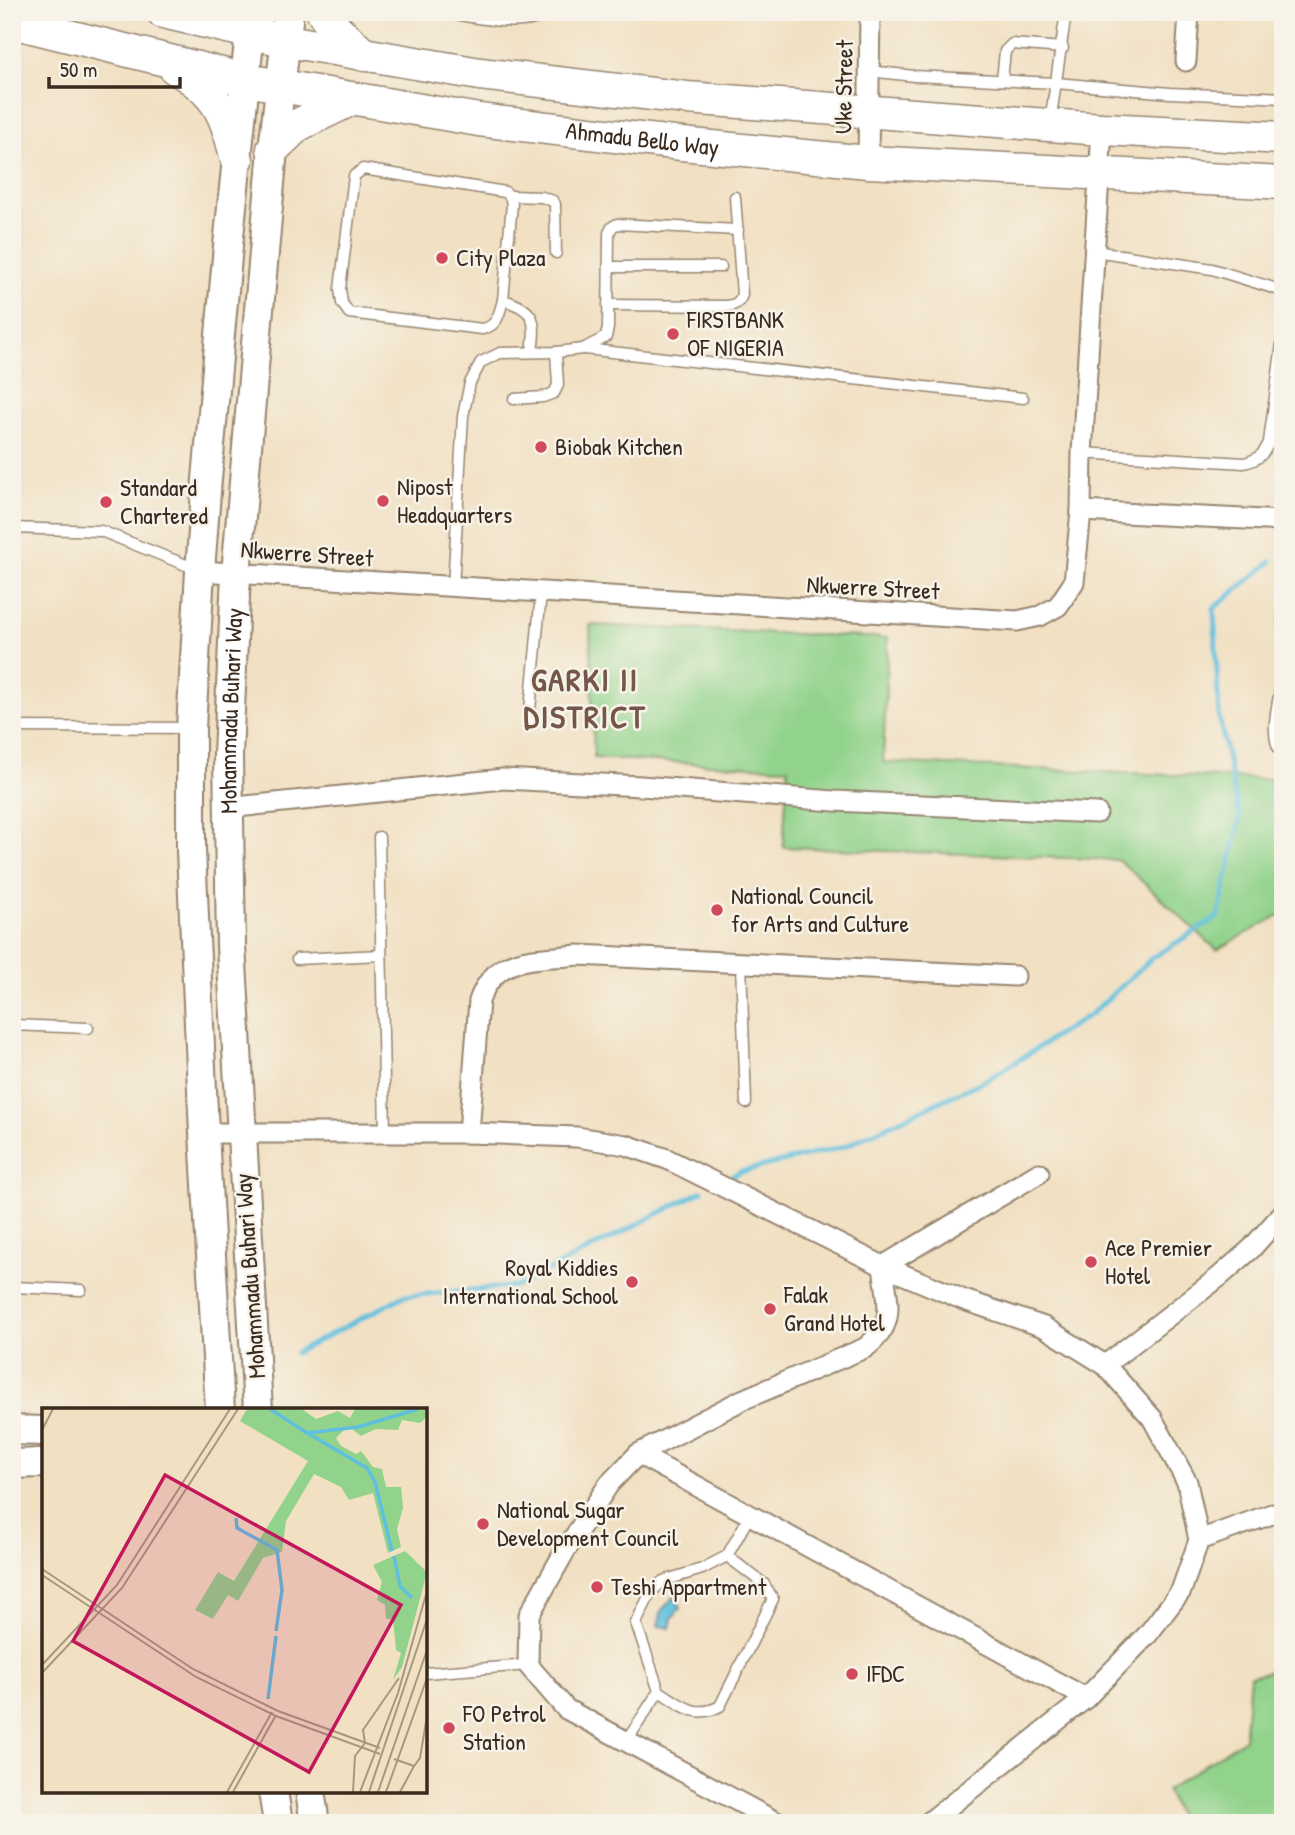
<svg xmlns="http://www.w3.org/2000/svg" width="1295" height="1835" font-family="'Patrick Hand',sans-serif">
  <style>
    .green { fill: #91d38b; stroke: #667e54; stroke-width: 2 }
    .water { fill: #5fbfde; stroke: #4d747e; stroke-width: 2 }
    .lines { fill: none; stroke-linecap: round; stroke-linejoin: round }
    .stream { stroke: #5fbfde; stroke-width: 5 }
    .lane-casing { stroke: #968570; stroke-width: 13 }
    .street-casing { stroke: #968570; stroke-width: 23 }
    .secondary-casing { stroke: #968570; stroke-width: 32 }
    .primary-casing { stroke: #968570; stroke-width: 35 }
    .lane { stroke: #fff; stroke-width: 10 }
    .street { stroke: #fff; stroke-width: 19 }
    .secondary { stroke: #fff; stroke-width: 28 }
    .primary { stroke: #fff; stroke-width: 32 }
    .poi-dot { fill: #d1495b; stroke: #f7f3e8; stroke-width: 2.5 }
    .labels { text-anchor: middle; stroke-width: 5; stroke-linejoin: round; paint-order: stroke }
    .street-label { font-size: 24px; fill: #3b2a1e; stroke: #f7f3e8 }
    .poi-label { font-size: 24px; fill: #3b2a1e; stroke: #f7f3e8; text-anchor: start }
    .district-label { font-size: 32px; font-weight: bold; letter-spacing: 2px; fill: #745748; stroke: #f7f3e8 }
    .inset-river { fill: none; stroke: #5fbfde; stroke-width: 3.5 }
    .inset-road { fill: none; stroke: #a89780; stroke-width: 2 }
    .view { fill: #c2185b; fill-opacity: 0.15; stroke: #c2185b; stroke-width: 3.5 }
    .inset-edge { fill: none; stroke: #3b2a1e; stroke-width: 3.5 }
  </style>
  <rect width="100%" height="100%" fill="#f7f3e8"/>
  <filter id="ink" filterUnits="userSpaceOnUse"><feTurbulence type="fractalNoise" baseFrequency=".0143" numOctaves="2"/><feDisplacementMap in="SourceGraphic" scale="14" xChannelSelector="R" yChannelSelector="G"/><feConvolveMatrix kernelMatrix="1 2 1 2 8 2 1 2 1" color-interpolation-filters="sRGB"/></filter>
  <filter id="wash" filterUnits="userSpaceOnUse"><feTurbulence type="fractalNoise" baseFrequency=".00686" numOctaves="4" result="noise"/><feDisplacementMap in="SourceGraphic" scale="28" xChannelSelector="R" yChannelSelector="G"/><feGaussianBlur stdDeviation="1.57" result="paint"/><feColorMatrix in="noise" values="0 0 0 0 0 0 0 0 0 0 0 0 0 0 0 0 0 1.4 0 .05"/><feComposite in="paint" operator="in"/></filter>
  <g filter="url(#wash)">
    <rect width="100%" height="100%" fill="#f1e0c2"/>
    <g class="green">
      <polygon points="590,625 888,638 883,762 1283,780 1283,913 1217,950 1119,860 783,847 788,768 594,758"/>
      <polygon points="1283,1668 1283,1823 1182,1823 1166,1790 1244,1739 1250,1676"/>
    </g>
    <polygon class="water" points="674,1597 681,1607 672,1618 670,1628 658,1626 662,1610"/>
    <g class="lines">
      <g class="stream">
        <polyline points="732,1176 740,1172 843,1147 992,1077 1091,1014 1152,958 1218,917 1240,819 1219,717 1214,608 1271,562"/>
        <polyline points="295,1353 404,1296 518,1286 702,1191"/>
      </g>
    </g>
  </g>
  <g filter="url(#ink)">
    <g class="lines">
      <defs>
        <g id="lane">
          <path d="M442,12C470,16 526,31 548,12"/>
          <polyline points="869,71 914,76 1056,83 1170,93 1283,98"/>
          <polyline points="1002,80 1005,51 1012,44 1063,48"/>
          <polyline points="1050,123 1066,12"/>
          <polyline points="510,196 542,197 553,201 555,204 556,253"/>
          <polyline points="1095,251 1212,269 1283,291"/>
          <polyline points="609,267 721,267"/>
          <path d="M503,300C499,314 498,326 482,329L349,313L342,303L340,289L354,176L363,169L505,192L510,196L512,204L503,300C534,309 537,319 532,351"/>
          <path d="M608,305L727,306C735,305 739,303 742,295L735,197"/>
          <polyline points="585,349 1023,398"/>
          <polyline points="514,399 543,397 554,393 558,385 556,352"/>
          <path d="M1082,453L1244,463C1257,460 1264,455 1269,442L1283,336"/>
          <polyline points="12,528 101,531 196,569"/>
          <polyline points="453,587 463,416 470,383 481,362 500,353 556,352 583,349 606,337 608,328 609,233 612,227 617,224 738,230"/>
          <polyline points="1283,617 1283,627"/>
          <path d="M1283,678C1279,695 1267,742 1283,753"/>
          <polyline points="529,721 541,593"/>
          <polyline points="12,727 190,728"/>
          <polyline points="379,837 385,1133"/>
          <polyline points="297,959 381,955"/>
          <polyline points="741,963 746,1103"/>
          <polyline points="12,1025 88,1028"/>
          <polyline points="12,1287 81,1290"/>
          <path d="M727,1556L764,1584L773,1599L720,1706C695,1720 680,1704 659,1691L636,1623L651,1592L663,1581L702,1569L727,1556L750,1515"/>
          <polyline points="425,1673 528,1665"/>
          <polyline points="626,1742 659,1691"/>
        </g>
        <g id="street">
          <polyline points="1186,61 1189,12"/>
          <polyline points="868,162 870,12"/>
          <polyline points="1081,511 1283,521"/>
          <polyline points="200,571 1017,621 1040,616 1058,606 1074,582 1081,511 1082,453 1102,129"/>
          <polyline points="227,808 503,779 641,786 834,801 1097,813"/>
          <polyline points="204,1133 469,1133 577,1137 626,1145 667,1159 883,1266 964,1300 1044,1327 1105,1365 1152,1418 1187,1482 1199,1540 1181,1591 1148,1634 1086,1698 928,1823"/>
          <path d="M469,1133L479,1001C496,953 535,960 578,955L1015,976"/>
          <polyline points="1105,1365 1219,1277 1251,1249 1283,1213"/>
          <polyline points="638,1454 1086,1698"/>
          <polyline points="1199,1540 1283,1510"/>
          <path d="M778,1823L566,1709L528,1665L529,1615L565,1551L609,1484L638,1454L742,1400L865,1348C898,1323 887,1302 883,1266L1039,1173"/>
        </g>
        <g id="secondary">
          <polyline points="220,1410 204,1133 191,851 191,728 200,571 207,479 228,246 252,12"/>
          <path id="s1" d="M258,1410L231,946L228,755L236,574L273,149L289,12"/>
          <polyline points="12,1430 44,1431"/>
          <polyline points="12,1464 44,1463"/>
          <polyline points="273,1791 278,1823"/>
          <polyline points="310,1791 315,1823"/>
        </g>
        <g id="primary">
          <polyline points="163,12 287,41 480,74 687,98 1102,129 1283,138"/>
          <polyline points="323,12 331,24 364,55"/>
          <path id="s2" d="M12,22L246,80L479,120L682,144L868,162L1283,183"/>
          <path d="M175,68C219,93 225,113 237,160"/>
          <polyline points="273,149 298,125 352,99"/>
        </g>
      </defs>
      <use href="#lane" class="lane-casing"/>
      <use href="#street" class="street-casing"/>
      <use href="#secondary" class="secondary-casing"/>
      <use href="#primary" class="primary-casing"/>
      <use href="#lane" class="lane"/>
      <use href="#street" class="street"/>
      <use href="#secondary" class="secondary"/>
      <use href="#primary" class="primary"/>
    </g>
  </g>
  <g class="poi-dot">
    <circle cx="442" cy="258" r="7"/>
    <circle cx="673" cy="334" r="7"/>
    <circle cx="541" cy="447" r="7"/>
    <circle cx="383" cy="501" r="7"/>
    <circle cx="106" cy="502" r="7"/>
    <circle cx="717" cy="910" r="7"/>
    <circle cx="1091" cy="1262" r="7"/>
    <circle cx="632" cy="1282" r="7"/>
    <circle cx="770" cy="1309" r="7"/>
    <circle cx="483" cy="1524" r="7"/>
    <circle cx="597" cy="1587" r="7"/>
    <circle cx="852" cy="1674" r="7"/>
    <circle cx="449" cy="1728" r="7"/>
  </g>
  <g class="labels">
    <g class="street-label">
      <text transform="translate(844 87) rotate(-89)" y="8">Uke Street</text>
      <text dy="8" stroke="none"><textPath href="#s2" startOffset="642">Ahmadu Bello Way</textPath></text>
      <text transform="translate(307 554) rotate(4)" y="8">Nkwerre Street</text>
      <text transform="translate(873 588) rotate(3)" y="8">Nkwerre Street</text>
      <text dy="8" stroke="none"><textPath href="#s1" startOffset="700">Mohammadu Buhari Way</textPath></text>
      <text transform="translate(250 1276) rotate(-94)" y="8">Mohammadu Buhari Way</text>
    </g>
    <g class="poi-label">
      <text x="456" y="266">City Plaza</text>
      <text x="687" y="328">FIRSTBANK<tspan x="687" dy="28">OF NIGERIA</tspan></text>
      <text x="555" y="455">Biobak Kitchen</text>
      <text x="397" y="495">Nipost<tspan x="397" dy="28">Headquarters</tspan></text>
      <text x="120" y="496">Standard<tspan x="120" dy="28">Chartered</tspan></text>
      <text x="731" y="904">National Council<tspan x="731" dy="28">for Arts and Culture</tspan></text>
      <text x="1105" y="1256">Ace Premier<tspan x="1105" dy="28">Hotel</tspan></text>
      <text x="618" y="1276" text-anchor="end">Royal Kiddies<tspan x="618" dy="28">International School</tspan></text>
      <text x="784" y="1303">Falak<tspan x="784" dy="28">Grand Hotel</tspan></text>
      <text x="497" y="1518">National Sugar<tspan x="497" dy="28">Development Council</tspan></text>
      <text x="611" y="1595">Teshi Appartment</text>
      <text x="866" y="1682">IFDC</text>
      <text x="463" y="1722">FO Petrol<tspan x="463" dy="28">Station</tspan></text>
    </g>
    <g class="district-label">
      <text x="585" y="691">GARKI II<tspan x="585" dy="37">DISTRICT</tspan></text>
    </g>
  </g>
  <g transform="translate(42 1408)">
    <rect width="385" height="385" fill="#f1e0c2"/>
    <path d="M205,1H260L274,11L296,3L308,10L313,1H385V9L378,15L360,12L356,22L334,21L319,28L306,18L294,30L299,38L314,46L319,43L331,59L340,61L344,79H359L361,100L355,121L359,139L346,145L331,85L307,92L299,79L272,66L244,113L240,144L221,150L196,193L186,187L171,211L153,202L176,164L192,173L266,53L198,13ZM363,143L385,164L360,259L351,272L359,245L354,242L351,211H344L343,197L335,192L340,174L331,157Z" fill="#91d38b"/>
    <path class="inset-river" d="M228,1L265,25L316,19L376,1M267,26L325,60L333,74L350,143M194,110L195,120L235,142L240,182L234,223M352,148L358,178L370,190M226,291L234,228"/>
    <path class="inset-road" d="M0,22L11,1M0,161L151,261L236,303L338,340M0,167L154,269L234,308L338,346M0,257L75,177L188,1M0,265L80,180L196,1M352,351L372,358L378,350L385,308M185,384L230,304M191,384L234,307M311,384L313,348L323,335L321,322L357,270M318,384L356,285L385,183M327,384L385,211M336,384L385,242M344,384L385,270M358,384L372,358"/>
    <path class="view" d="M123,67L359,197L267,364L31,233Z"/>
    <rect width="385" height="385" class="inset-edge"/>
  </g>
  <rect width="1295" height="1835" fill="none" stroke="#f7f3e8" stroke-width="42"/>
  <path d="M49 77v10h131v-10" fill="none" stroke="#3b2a1e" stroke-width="3.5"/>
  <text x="60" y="77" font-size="21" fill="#3b2a1e" stroke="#f7f3e8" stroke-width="5" paint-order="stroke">50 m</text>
</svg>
